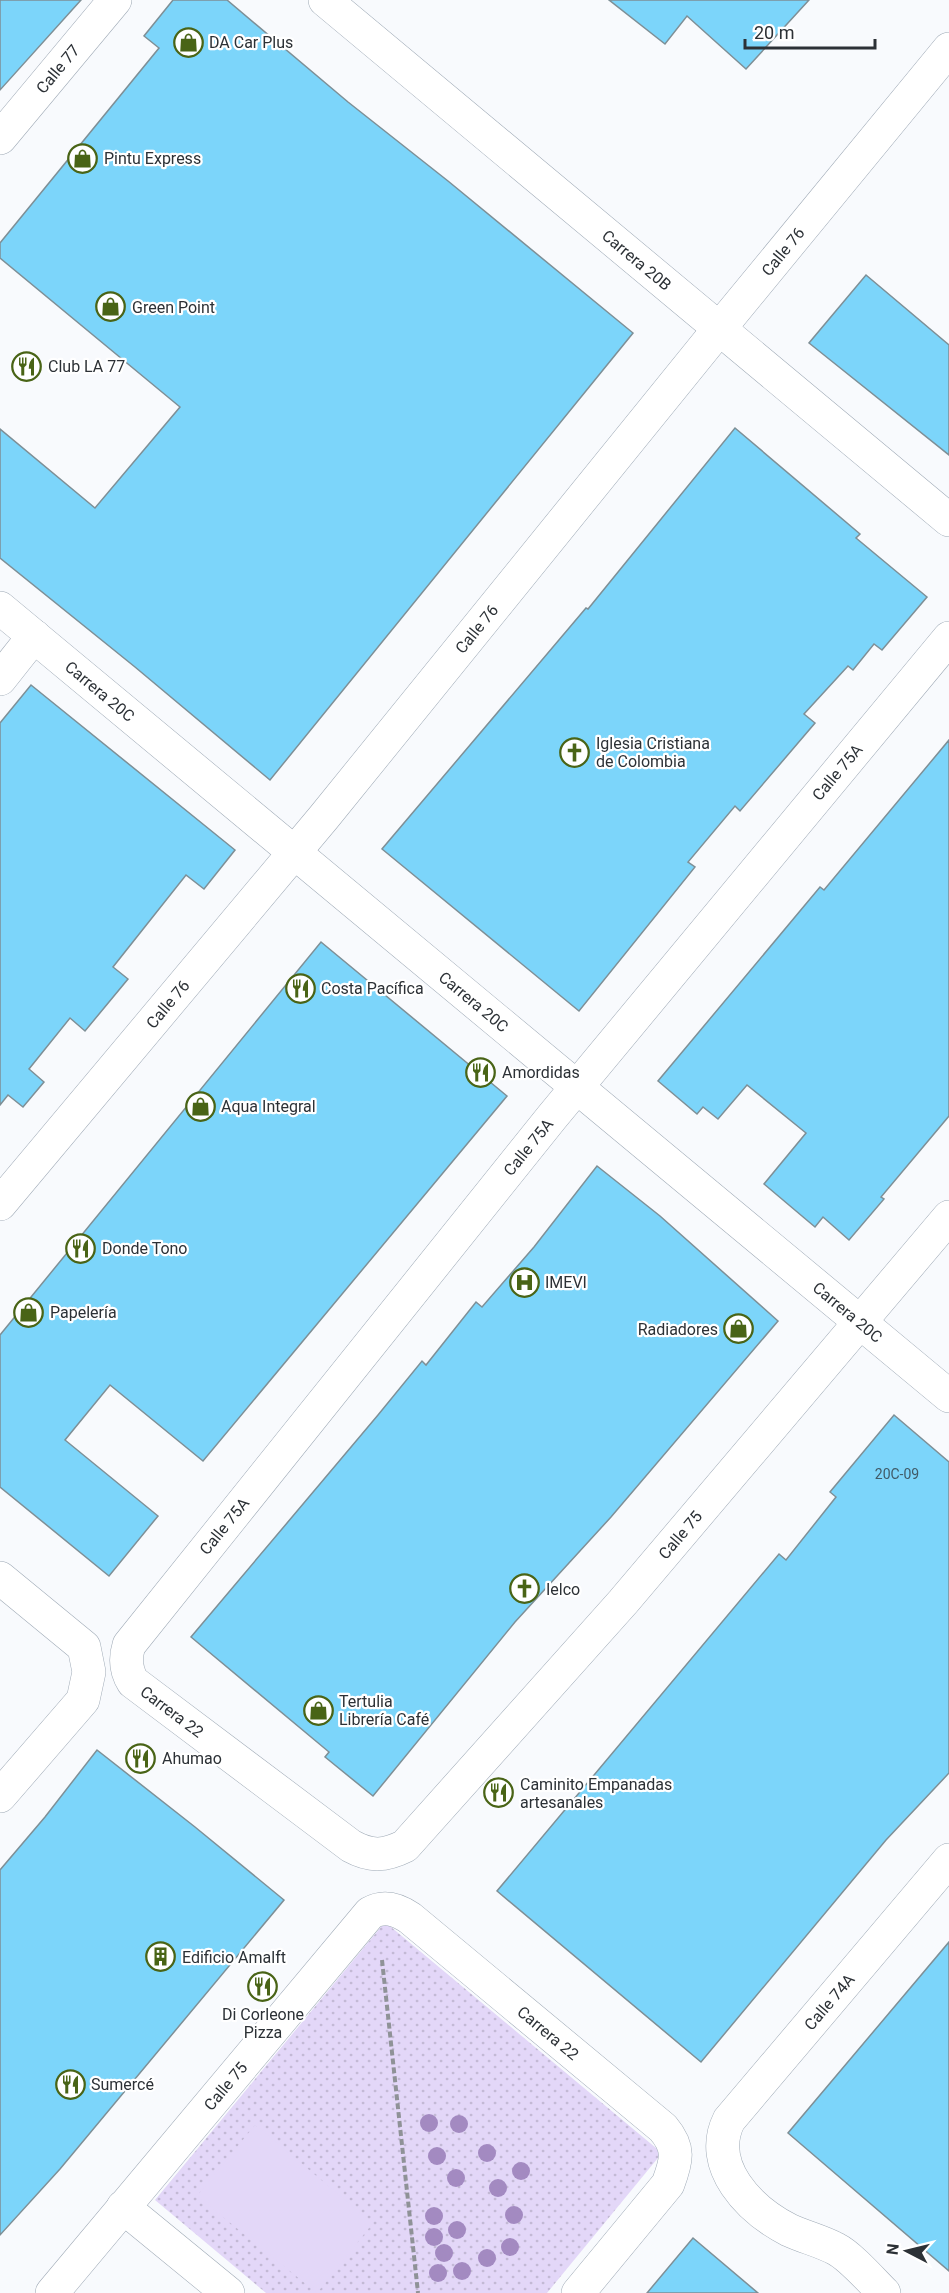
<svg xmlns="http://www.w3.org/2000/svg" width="949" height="2293" font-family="Roboto,sans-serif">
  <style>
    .grass { fill: url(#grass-dots) }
    .garden { fill: #e3d7f8 }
    .building { fill: #7cd5fa; stroke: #7e8f96; stroke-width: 1.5 }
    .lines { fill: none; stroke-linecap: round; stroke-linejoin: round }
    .minor-casing { stroke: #9faab6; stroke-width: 34 }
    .major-casing { stroke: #9faab6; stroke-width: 34 }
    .path { stroke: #8f9297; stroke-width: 4; stroke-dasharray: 6 3; stroke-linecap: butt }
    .minor { stroke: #fff; stroke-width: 33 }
    .major { stroke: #fff; stroke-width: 33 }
    .tree { fill: #a38ac1 }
    .labels { text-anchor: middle; stroke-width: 4.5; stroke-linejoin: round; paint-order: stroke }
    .number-label { font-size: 14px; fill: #405a67 }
    .poi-label { font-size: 16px; fill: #2c3136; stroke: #fff; text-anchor: start }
    .street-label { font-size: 16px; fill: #2c3136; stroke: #fff }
  </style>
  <defs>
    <pattern id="grass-dots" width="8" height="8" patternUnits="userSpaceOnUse" patternTransform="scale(1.5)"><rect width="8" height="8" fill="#e3d7f8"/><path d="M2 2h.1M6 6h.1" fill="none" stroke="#c3b9d5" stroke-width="1.8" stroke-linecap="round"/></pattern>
  </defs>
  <rect width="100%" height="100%" fill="#f8fafd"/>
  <polygon class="grass" points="385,1922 662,2153 547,2293 266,2293 155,2200"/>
  <polygon class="garden" points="255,2125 373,2223 317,2293 197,2196"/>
  <g class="building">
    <polygon points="0,0 81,0 0,90"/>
    <polygon points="173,0 227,0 348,102 448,181 633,333 270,780 135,667 0,558 0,429 95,508 180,407 0,258 0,243 159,48 144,36"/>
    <polygon points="609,0 809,0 746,69 687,16 665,44"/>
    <polygon points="866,275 949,345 949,455 809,343"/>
    <polygon points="735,428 860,534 856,538 927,597 882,650 874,644 853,670 848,666 804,714 815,723 740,811 735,806 688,862 695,867 579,1011 382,849 586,608 588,609"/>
    <polygon points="31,685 235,850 204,889 186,875 113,967 128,979 85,1031 70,1018 29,1069 44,1082 23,1107 8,1095 0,1105 0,723"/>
    <polygon points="949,740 949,1116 881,1197 884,1199 849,1240 823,1217 815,1227 764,1184 806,1133 747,1085 718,1119 703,1107 697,1114 658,1081 820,887 824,890"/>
    <polygon points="321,942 507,1096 203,1461 110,1385 65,1440 158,1516 109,1576 0,1487 0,1335"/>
    <polygon points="597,1166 660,1216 778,1321 611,1517 515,1622 373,1796 325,1757 329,1752 191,1637 378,1415 422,1361 426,1365 476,1302 482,1307 534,1247"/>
    <polygon points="894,1415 949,1462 949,1773 886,1840 701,2062 497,1891 779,1554 786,1560 836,1497 830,1492"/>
    <polygon points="97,1750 195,1827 284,1900 60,2169 0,2235 0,1870 45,1817"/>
    <polygon points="949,1942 949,2271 788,2133"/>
    <polygon points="693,2238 758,2293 647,2293"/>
  </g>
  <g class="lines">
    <defs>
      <g id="minor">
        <path id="s1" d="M325,0L949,520"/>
        <path id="s2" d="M0,138L115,0"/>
        <path id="s3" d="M0,608L949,1396"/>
        <path id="s4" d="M949,638L552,1117L129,1645C125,1658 126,1671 133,1682L351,1846C371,1857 385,1856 405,1846L623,1602L949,1217"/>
        <polyline points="0,679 34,636"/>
        <polyline points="0,1578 84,1647 89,1672 83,1700 0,1796"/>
        <polyline points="123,2207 228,2293"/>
        <path id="s5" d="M52,2293L370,1913C384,1905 397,1909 410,1918L663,2128C680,2148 677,2160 668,2184L578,2293"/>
        <path id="s6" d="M884,2293C872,2281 850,2256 836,2249C821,2241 804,2237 789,2230C750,2210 706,2166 729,2120L949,1860"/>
      </g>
      <g id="major">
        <path id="s7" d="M0,1204L324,817L719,329L949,49"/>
      </g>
    </defs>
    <use href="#minor" class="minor-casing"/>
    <use href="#major" class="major-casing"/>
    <polyline class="path" points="382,1960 418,2293"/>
    <use href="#minor" class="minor"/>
    <use href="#major" class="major"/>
  </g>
  <g class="tree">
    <circle cx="429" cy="2123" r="9"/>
    <circle cx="459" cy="2124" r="9"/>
    <circle cx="487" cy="2153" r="9"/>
    <circle cx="437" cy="2156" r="9"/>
    <circle cx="521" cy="2171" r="9"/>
    <circle cx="456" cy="2178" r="9"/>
    <circle cx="498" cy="2188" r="9"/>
    <circle cx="514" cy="2215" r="9"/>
    <circle cx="434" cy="2216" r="9"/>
    <circle cx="457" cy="2230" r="9"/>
    <circle cx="434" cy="2237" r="9"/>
    <circle cx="510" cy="2247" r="9"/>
    <circle cx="444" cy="2253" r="9"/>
    <circle cx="487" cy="2258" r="9"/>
    <circle cx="462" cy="2271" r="9"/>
    <circle cx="438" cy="2273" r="9"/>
  </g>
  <defs>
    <symbol id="shop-ring" viewBox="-11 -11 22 22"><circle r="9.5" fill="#fff" stroke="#496416" stroke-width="1.5"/><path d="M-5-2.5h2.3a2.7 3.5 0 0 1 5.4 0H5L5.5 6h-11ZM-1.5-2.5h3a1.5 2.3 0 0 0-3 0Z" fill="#496416"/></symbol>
    <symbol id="restaurant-ring" viewBox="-11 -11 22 22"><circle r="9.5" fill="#fff" stroke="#496416" stroke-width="1.5"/><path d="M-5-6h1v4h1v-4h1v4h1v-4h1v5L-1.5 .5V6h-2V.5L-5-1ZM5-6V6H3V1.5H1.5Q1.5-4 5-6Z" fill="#496416"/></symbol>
    <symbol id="church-ring" viewBox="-11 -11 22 22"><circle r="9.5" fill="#fff" stroke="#496416" stroke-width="1.5"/><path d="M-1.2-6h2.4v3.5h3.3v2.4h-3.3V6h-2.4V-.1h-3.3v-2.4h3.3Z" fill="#496416"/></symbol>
    <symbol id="hospital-ring" viewBox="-11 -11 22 22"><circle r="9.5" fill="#fff" stroke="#496416" stroke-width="1.5"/><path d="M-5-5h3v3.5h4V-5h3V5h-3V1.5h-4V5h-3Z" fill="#496416"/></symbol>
    <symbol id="building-ring" viewBox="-11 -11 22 22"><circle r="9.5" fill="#fff" stroke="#496416" stroke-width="1.5"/><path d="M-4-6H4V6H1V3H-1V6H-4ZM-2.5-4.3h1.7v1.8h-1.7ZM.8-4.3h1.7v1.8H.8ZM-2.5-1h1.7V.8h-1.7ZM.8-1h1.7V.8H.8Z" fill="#496416"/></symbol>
  </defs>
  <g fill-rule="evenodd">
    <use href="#shop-ring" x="172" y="26" width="33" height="33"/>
    <use href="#shop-ring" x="66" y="142" width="33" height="33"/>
    <use href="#shop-ring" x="94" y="290" width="33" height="33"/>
    <use href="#restaurant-ring" x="10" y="350" width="33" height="33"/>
    <use href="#church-ring" x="558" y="736" width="33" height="33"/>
    <use href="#restaurant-ring" x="284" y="972" width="33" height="33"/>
    <use href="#restaurant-ring" x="464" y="1056" width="33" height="33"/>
    <use href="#shop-ring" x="184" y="1090" width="33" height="33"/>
    <use href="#restaurant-ring" x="64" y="1232" width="33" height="33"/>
    <use href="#hospital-ring" x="508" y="1266" width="33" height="33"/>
    <use href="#shop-ring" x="12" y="1296" width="33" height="33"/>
    <use href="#shop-ring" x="722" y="1312" width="33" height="33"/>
    <use href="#church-ring" x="508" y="1572" width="33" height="33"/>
    <use href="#shop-ring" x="302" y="1694" width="33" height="33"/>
    <use href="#restaurant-ring" x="124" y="1742" width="33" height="33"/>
    <use href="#restaurant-ring" x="482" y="1776" width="33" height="33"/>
    <use href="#building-ring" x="144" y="1940" width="33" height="33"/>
    <use href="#restaurant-ring" x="246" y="1970" width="33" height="33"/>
    <use href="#restaurant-ring" x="54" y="2068" width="33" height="33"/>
  </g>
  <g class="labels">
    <g class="number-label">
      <text x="897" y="1479">20C-09</text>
    </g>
    <g class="poi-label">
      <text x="209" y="48">DA Car Plus</text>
      <text x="104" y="164">Pintu Express</text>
      <text x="132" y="313">Green Point</text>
      <text x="48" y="372">Club LA 77</text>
      <text x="596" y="749">Iglesia Cristiana<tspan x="596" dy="18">de Colombia</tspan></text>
      <text x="321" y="994">Costa Pacífica</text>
      <text x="502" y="1078">Amordidas</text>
      <text x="221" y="1112">Aqua Integral</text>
      <text x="102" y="1254">Donde Tono</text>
      <text x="545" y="1288">IMEVI</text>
      <text x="50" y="1318">Papelería</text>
      <text x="718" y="1335" text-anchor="end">Radiadores</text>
      <text x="546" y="1595">Ielco</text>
      <text x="339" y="1707">Tertulia<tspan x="339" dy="18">Librería Café</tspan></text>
      <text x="162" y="1764">Ahumao</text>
      <text x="520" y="1790">Caminito Empanadas<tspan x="520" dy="18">artesanales</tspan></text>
      <text x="182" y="1963">Edificio Amalft</text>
      <text x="263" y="2020" text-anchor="middle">Di Corleone<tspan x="263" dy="18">Pizza</tspan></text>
      <text x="91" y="2090">Sumercé</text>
    </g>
    <g class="street-label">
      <text dy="6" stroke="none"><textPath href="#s2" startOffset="90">Calle 77</textPath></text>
      <text dy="6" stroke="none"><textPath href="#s7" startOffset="1233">Calle 76</textPath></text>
      <text dy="6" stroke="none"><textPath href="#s1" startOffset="406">Carrera 20B</textPath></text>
      <text dy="6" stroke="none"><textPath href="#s7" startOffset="747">Calle 76</textPath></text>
      <text dy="6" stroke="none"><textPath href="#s3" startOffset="130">Carrera 20C</textPath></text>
      <text transform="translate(837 772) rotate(-50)" y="6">Calle 75A</text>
      <text dy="6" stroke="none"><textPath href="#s3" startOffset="616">Carrera 20C</textPath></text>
      <text dy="6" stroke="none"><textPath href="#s7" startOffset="261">Calle 76</textPath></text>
      <text transform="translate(528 1147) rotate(-51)" y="6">Calle 75A</text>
      <text dy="6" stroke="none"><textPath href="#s3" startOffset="1102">Carrera 20C</textPath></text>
      <text transform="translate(224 1526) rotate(-51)" y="6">Calle 75A</text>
      <text dy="6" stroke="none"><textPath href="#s4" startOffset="2082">Calle 75</textPath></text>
      <text dy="6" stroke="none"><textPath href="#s4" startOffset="1386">Carrera 22</textPath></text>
      <text dy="6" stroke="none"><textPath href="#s6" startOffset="410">Calle 74A</textPath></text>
      <text dy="6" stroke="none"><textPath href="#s5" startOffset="718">Carrera 22</textPath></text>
      <text dy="6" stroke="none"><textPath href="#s5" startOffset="270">Calle 75</textPath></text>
    </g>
  </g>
  <g transform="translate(907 2251) rotate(277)" stroke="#ffffff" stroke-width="4.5" paint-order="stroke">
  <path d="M0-4.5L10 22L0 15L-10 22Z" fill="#2c3136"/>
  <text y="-9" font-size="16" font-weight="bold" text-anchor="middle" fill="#2c3136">N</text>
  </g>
  <path d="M745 39v9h130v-9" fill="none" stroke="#2c3136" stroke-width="3"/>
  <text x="754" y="39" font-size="18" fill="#2c3136" stroke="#ffffff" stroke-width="4.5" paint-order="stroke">20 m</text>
</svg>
